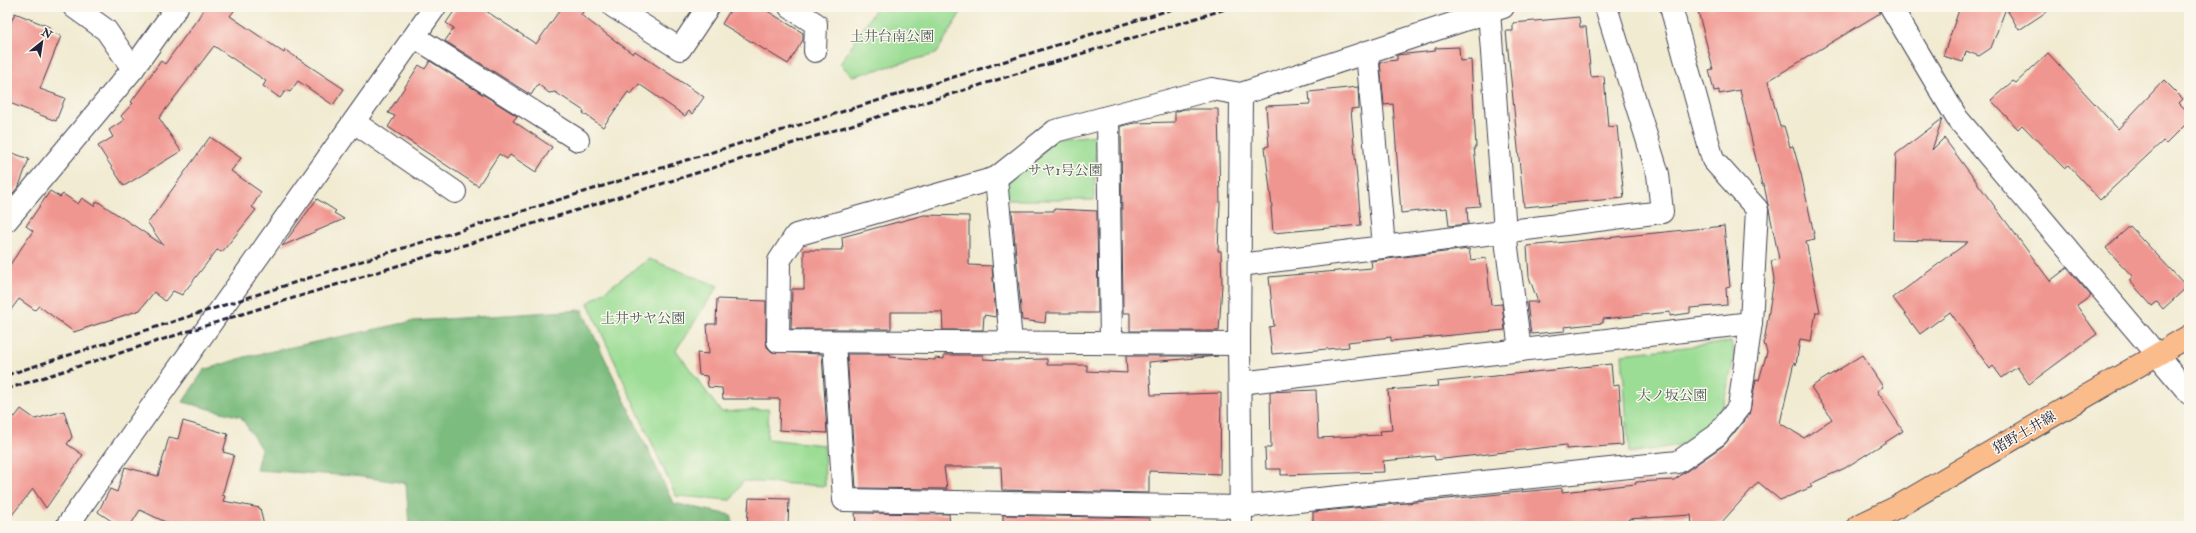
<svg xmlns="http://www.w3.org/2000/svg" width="2196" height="533" font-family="'IM FELL Double Pica','Noto Serif JP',serif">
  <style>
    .green { fill: #9bdd94; stroke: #5e8068 }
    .forest { fill: #7cbc7e; stroke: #4f6f5c }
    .building { fill: #f09690 }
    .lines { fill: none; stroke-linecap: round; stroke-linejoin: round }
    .minor-casing { stroke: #414052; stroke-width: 24 }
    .major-casing { stroke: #414052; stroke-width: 24 }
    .minor { stroke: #fff; stroke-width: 22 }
    .major { stroke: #fabc8b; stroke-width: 22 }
    .rail { stroke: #22223b; stroke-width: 3; stroke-dasharray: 6 3; stroke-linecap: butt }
    .labels { text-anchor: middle; stroke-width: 3; stroke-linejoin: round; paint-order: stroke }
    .park-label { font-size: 14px; fill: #465a56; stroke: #fbf7ec }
    .street-label { font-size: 14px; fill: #22223b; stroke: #fbf7ec }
  </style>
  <rect width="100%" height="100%" fill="#fbf7ec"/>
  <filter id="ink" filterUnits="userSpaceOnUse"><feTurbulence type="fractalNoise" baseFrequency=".025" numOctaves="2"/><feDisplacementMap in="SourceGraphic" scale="8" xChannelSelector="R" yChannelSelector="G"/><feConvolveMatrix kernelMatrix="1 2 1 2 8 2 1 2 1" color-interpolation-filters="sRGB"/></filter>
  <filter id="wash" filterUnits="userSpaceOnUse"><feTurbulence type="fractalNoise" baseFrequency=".012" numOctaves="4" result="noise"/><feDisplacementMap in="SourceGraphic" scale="16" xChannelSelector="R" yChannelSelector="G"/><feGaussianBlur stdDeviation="0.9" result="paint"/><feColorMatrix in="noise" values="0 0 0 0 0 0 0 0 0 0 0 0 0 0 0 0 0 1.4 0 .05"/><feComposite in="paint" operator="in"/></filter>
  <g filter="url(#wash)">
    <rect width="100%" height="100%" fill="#f1ebd2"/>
    <g class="green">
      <polygon points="877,7 964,7 936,54 853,76 840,64"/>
      <polygon points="1096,135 1094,200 1006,200 1005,183 1056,139"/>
      <polygon points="649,259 718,286 676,350 721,412 769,409 767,439 824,445 825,486 743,481 731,500 676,496 588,303"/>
      <polygon points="1731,342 1735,356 1723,405 1703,431 1680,445 1629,453 1622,354"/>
    </g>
    <polygon class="forest" points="582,310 673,503 731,515 734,526 409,526 406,483 355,476 256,470 261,449 241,417 183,402 204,370 245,357 414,321"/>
    <g id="blocks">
      <g class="building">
        <polygon points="206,7 237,7 230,16 284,53 285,50 344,89 333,105 298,81 290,92 286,90 280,98 263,86 266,81 214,46 159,118 181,151 124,186 98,146 113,137 109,130 124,120 121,116 133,103 131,102 161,61 165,64"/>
        <polygon points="457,7 480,7 536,44 562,7 586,7 581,15 633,54 635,51 704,97 692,114 689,111 685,116 639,84 631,94 628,92 603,127 583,113 584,111 555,92 549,93 538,84 531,95 445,41 454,28 446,23"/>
        <polygon points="732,7 761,7 803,33 803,40 788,64 722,24"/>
        <polygon points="1697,7 1879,7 1880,13 1768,81 1780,127 1784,126 1790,147 1793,146 1801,174 1815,239 1806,241 1820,312 1816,312 1811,341 1800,339 1796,365 1794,362 1780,423 1804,438 1832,419 1811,387 1862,355 1883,387 1877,391 1903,431 1845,468 1810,484 1812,487 1780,500 1758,482 1721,523 1692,526 1691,515 1629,519 1630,522 1595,526 1313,526 1313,512 1562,488 1562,492 1636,484 1636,482 1674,480 1724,445 1749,415 1756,379 1759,380 1767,352 1764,343 1774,279 1771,261 1779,259 1764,185 1762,185 1740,90 1719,94 1719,90 1714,91 1709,70 1713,69"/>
        <polygon points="1960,7 2054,7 2019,30 2006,8 1991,48 1979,56 1966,51 1963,62 1943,56"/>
        <polygon points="15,13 52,28 50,31 61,36 40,89 65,98 56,121 7,102 7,31"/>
        <polygon points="1579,17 1580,27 1586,27 1591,77 1604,76 1608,127 1617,126 1624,198 1524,207 1506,31 1513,31 1513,23"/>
        <polygon points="1459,47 1460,61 1471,60 1476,147 1474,147 1480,206 1467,207 1468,224 1449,226 1447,208 1401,213 1393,104 1384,105 1380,62 1397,60 1397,55 1435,51 1435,48"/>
        <polygon points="2048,53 2118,129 2164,80 2183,99 2179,103 2189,113 2189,121 2166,144 2163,141 2100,200 2068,165 2064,168 2022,125 2018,129 1991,100 2013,81 2016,83"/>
        <polygon points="430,61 517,116 513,121 552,147 536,172 510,155 507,159 499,154 478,186 388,127 395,116 388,113 419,65 425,69"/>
        <polygon points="1358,87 1359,108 1351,109 1361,225 1273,233 1271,207 1272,207 1265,147 1269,146 1266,106 1310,104 1309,92"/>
        <polygon points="1184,109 1218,109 1220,203 1218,251 1221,251 1222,285 1219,331 1130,331 1130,313 1123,313 1121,126 1135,123 1175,122 1175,112"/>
        <polygon points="1942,119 1932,150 1944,138 2050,281 2067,268 2091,296 2077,306 2097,334 2029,384 2017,367 2002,378 1993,366 1990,369 1950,312 1920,334 1893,298 1968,242 1893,240 1896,154"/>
        <polygon points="210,137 241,158 231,171 261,192 252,207 256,210 222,252 217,250 182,295 173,291 165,301 154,292 140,310 74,332 39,306 35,310 19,299 7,315 7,269 33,231 26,226 50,191 60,197 63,194 78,204 82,198 94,206 97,201 163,245 148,223"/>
        <polygon points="7,151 29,159 19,186 7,200"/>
        <polygon points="317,199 336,211 334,213 344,219 282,246"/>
        <polygon points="1054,209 1097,211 1098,313 1046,313 1045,323 1022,320 1012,211 1054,211"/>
        <polygon points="924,215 969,216 969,265 992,266 996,317 984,315 983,330 943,330 942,312 891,312 891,329 791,329 792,289 804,289 804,250 843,250 842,237"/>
        <polygon points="1724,226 1730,287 1726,288 1727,305 1690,308 1690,313 1670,316 1670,312 1603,319 1603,323 1564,327 1565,331 1531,334 1527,302 1538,302 1529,277 1527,246"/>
        <polygon points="2130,226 2187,287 2163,309 2157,302 2152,306 2129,280 2133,277 2106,248"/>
        <polygon points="1469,249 1471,260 1486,258 1491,305 1502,304 1505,330 1391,341 1391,337 1348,342 1349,347 1272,354 1269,327 1274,326 1269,277 1372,268 1371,261"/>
        <polygon points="717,299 766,301 766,341 767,347 772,352 822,354 827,433 779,430 780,399 723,399 722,388 708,387 707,376 699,375 697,353 709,354 707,324 716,324"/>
        <polygon points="847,354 890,354 890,357 935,360 935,358 944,359 944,355 983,355 983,359 1005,360 1047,359 1047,365 1087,365 1087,371 1127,373 1126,356 1218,356 1149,362 1151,395 1221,393 1220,474 1149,471 1149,493 1002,490 1001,467 944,467 947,489 856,488"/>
        <polygon points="1611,364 1613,386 1619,385 1623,445 1566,449 1566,445 1435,460 1434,456 1383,461 1384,472 1281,475 1281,469 1266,469 1265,448 1271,448 1270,392 1316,390 1318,438 1381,435 1380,431 1392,430 1388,390 1438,386 1437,382"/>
        <polygon points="21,409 35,419 64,411 72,437 67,444 83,455 46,508 33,489 7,521 7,411 15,417"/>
        <polygon points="183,421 228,434 223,452 234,455 222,495 225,496 223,501 260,508 264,526 174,526 140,510 130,526 119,526 98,512 110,489 117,492 125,467 158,476 169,437 178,439"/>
        <polygon points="749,498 789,499 788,526 747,526"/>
        <polygon points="855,513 949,514 950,526 856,526"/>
        <polygon points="1003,515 1150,518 1150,526 1003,526"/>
      </g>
    </g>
  </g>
  <g filter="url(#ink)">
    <use href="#blocks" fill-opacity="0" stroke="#414052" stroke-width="1"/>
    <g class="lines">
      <defs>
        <g id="minor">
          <polyline points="74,7 106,30 133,69"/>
          <polyline points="614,7 680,49 708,7"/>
          <polyline points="790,7 816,24 815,51"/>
          <polyline points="1891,7 1957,118 2189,393"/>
          <polyline points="1489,11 1505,232 1520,350"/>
          <polyline points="415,37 578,140"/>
          <polyline points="1367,52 1384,247"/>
          <polyline points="1108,117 1111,343"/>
          <polyline points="354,122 455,192"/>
          <polyline points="996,178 1011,342"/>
          <polyline points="7,220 133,69 177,7"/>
          <polyline points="1240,265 1662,212 1658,174 1606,7"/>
          <polyline points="834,342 844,500 1241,507 1678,462 1717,435 1739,407 1751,323 1757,209 1713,160 1671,7"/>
          <polyline points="1239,344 778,341 779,261 796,235 996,178 1055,131 1212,89 1241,94 1503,7"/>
          <polyline points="1240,383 1751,323"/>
          <polyline points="67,526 435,7"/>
          <polyline points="1241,526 1239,344 1241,94"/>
        </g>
        <polyline id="major" points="1858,526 1897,507 2189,336"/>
      </defs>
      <use href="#minor" class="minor-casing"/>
      <use href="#major" class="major-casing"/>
      <use href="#minor" class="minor"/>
      <use href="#major" class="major"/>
      <g class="rail">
        <polyline points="7,375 349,265 1179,7"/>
        <polyline points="7,389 258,309 1232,7"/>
      </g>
    </g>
  </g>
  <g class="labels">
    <g class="park-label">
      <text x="892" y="41">土井台南公園</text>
      <text x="1065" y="175">サヤ1号公園</text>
      <text x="643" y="323">土井サヤ公園</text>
      <text x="1672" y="400">大ノ坂公園</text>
    </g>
    <g class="street-label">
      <text transform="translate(2024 432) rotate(-30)" y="5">猪野土井線</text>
    </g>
  </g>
  <rect width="2196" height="533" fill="none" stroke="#fbf7ec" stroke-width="24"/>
  <g transform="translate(42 42) rotate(30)" stroke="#fbf7ec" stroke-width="3" paint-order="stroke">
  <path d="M0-3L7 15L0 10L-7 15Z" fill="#22223b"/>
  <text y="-6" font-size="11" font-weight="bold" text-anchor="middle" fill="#22223b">N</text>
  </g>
</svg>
